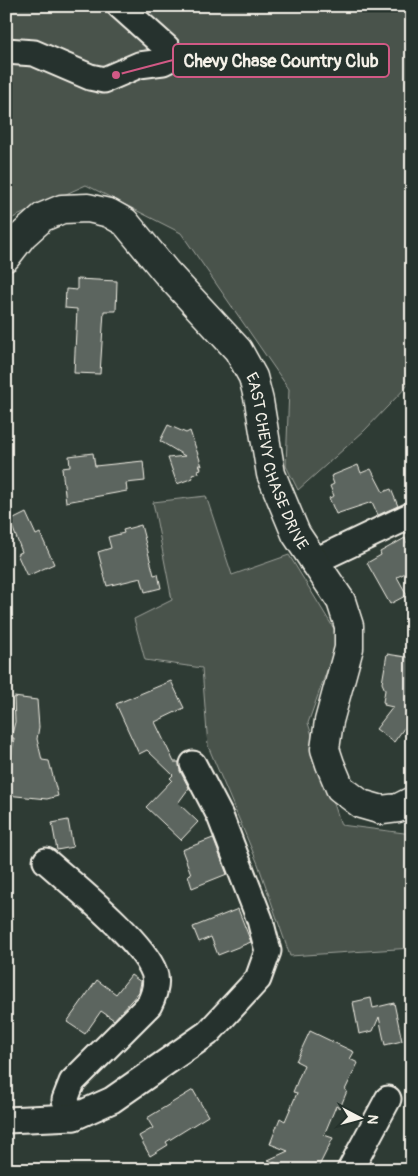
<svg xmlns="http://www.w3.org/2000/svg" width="418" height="1176" font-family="Pangolin,sans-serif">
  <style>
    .green { fill: #48524c; stroke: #9ea29a }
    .building { fill: #5c655e; stroke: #f4f1e8 }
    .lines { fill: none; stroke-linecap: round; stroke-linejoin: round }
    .minor-casing { stroke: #f4f1e8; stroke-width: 29 }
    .major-casing { stroke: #f4f1e8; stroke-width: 31 }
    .minor { stroke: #26332d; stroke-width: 25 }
    .major { stroke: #26332d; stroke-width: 28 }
    .labels { text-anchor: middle; stroke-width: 4; stroke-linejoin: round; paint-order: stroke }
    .street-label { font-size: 16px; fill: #f4f1e8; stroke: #26332d }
    .leader { fill: none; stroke: #d15985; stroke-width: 2 }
    .callout-dot { fill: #d15985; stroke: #26332d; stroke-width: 2 }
    .callout { fill: #26332d; stroke: #d15985; stroke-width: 2 }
    .callout-label { font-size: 18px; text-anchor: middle; font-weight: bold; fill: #f4f1e8 }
  </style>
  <rect width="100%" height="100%" fill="#2e3b34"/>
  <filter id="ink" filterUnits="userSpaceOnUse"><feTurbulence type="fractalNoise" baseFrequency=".02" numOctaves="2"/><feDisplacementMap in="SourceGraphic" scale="10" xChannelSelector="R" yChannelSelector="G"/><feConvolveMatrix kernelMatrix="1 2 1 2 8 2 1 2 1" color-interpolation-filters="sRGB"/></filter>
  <g filter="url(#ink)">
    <g class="green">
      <polygon points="6,6 412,6 412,381 364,431 298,490 286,466 289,389 181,233 86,185 6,221"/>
      <polygon points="206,496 232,575 289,555 339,637 308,723 341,825 412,834 412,948 290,956 258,864 208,746 202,668 145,660 134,619 172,600 153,502"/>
    </g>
    <g class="building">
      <polygon points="77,279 117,281 116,311 104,311 100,374 74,373 77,309 65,308 66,289 77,290"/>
      <polygon points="168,425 186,433 190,431 202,466 199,464 201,469 198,470 199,473 192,475 193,478 177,484 168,458 185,456 160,441"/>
      <polygon points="93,453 95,466 143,461 145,481 126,483 127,491 66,502 62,468 70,467 69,456"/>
      <polygon points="358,465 361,473 371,469 383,492 391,489 398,506 378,515 372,502 336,514 329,498 334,496 330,486 334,484 331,476"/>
      <polygon points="26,513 36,535 40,533 54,564 27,576 17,554 22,552 10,521"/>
      <polygon points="141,525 154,575 158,574 161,588 145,592 141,578 107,586 98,552 111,548 108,537 124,533 123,530"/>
      <polygon points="405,538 407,543 412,540 412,570 397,577 407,595 390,604 367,563 381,555 380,552"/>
      <polygon points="387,654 412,658 412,694 406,718 407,724 394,742 376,729 393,707 384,705 385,703 383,702 385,690 382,683"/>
      <polygon points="171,681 184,708 155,722 174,762 179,762 180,771 189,788 178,803 198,822 181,840 146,807 172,780 170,778 173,775 147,750 139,754 116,704"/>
      <polygon points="14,697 37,700 39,727 37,739 42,760 49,761 58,796 47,799 6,795 14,738 11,738 15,722"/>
      <polygon points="68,820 73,847 57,850 52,823"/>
      <polygon points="213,838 227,874 192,888 188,875 191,874 182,850"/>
      <polygon points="238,909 251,942 218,955 211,937 199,942 193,927"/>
      <polygon points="131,975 141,982 139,992 114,1020 101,1011 85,1034 67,1022 97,980 116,994"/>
      <polygon points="371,998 373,1008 394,1003 402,1041 385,1045 379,1017 373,1031 359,1034 353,1002"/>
      <polygon points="310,1031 354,1052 350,1059 358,1063 345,1090 347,1091 340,1108 336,1106 324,1135 333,1138 317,1170 293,1170 268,1160 288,1151 270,1144 280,1118 285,1121 297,1093 293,1092 304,1065 296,1061"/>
      <polygon points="193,1090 208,1116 166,1142 168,1145 150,1156 139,1136 153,1128 147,1118"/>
    </g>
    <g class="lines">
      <defs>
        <g id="minor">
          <polyline points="6,51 34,53 90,77 104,80 139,65 163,62 171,58 167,48 120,6"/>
          <polyline points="313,562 412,515"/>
          <path d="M46,861C73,885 142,940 154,972C158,983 154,995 149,1005L72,1082L65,1100L74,1117"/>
          <polyline points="6,1120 74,1117 112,1100 208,1033 258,979 268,951 260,920 220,816 193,764"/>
          <polyline points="350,1170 388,1099"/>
        </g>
        <g id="major">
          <path id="s1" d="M6,257L23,235L43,217L62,209L88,208L109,213L125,222L166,272L238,350L253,377L259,401L271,474L296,534L341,601L349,626V648L329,721L325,749L330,764L340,788L361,804L382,810L398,808L412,801"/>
        </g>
      </defs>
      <use href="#minor" class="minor-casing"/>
      <use href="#major" class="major-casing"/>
      <use href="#minor" class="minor"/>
      <use href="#major" class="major"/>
    </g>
  </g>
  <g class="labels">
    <g class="street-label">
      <text dy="6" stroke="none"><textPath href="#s1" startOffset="431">EAST CHEVY CHASE DRIVE</textPath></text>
    </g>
  </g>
  <path class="leader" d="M116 75L173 60"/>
  <circle class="callout-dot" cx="116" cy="75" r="5"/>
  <rect class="callout" x="173" y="44" width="216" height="33" rx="5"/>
  <g class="callout-label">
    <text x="281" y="67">Chevy Chase Country Club</text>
  </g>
  <rect width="418" height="1176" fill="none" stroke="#26332d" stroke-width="25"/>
  <rect x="12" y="12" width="393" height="1151" fill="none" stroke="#f4f1e8" stroke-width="2" filter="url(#ink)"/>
  <g transform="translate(360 1118) rotate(96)" stroke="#26332d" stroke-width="4" paint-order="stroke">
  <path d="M0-4L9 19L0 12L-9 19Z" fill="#f4f1e8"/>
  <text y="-8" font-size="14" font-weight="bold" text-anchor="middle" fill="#f4f1e8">N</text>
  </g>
</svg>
